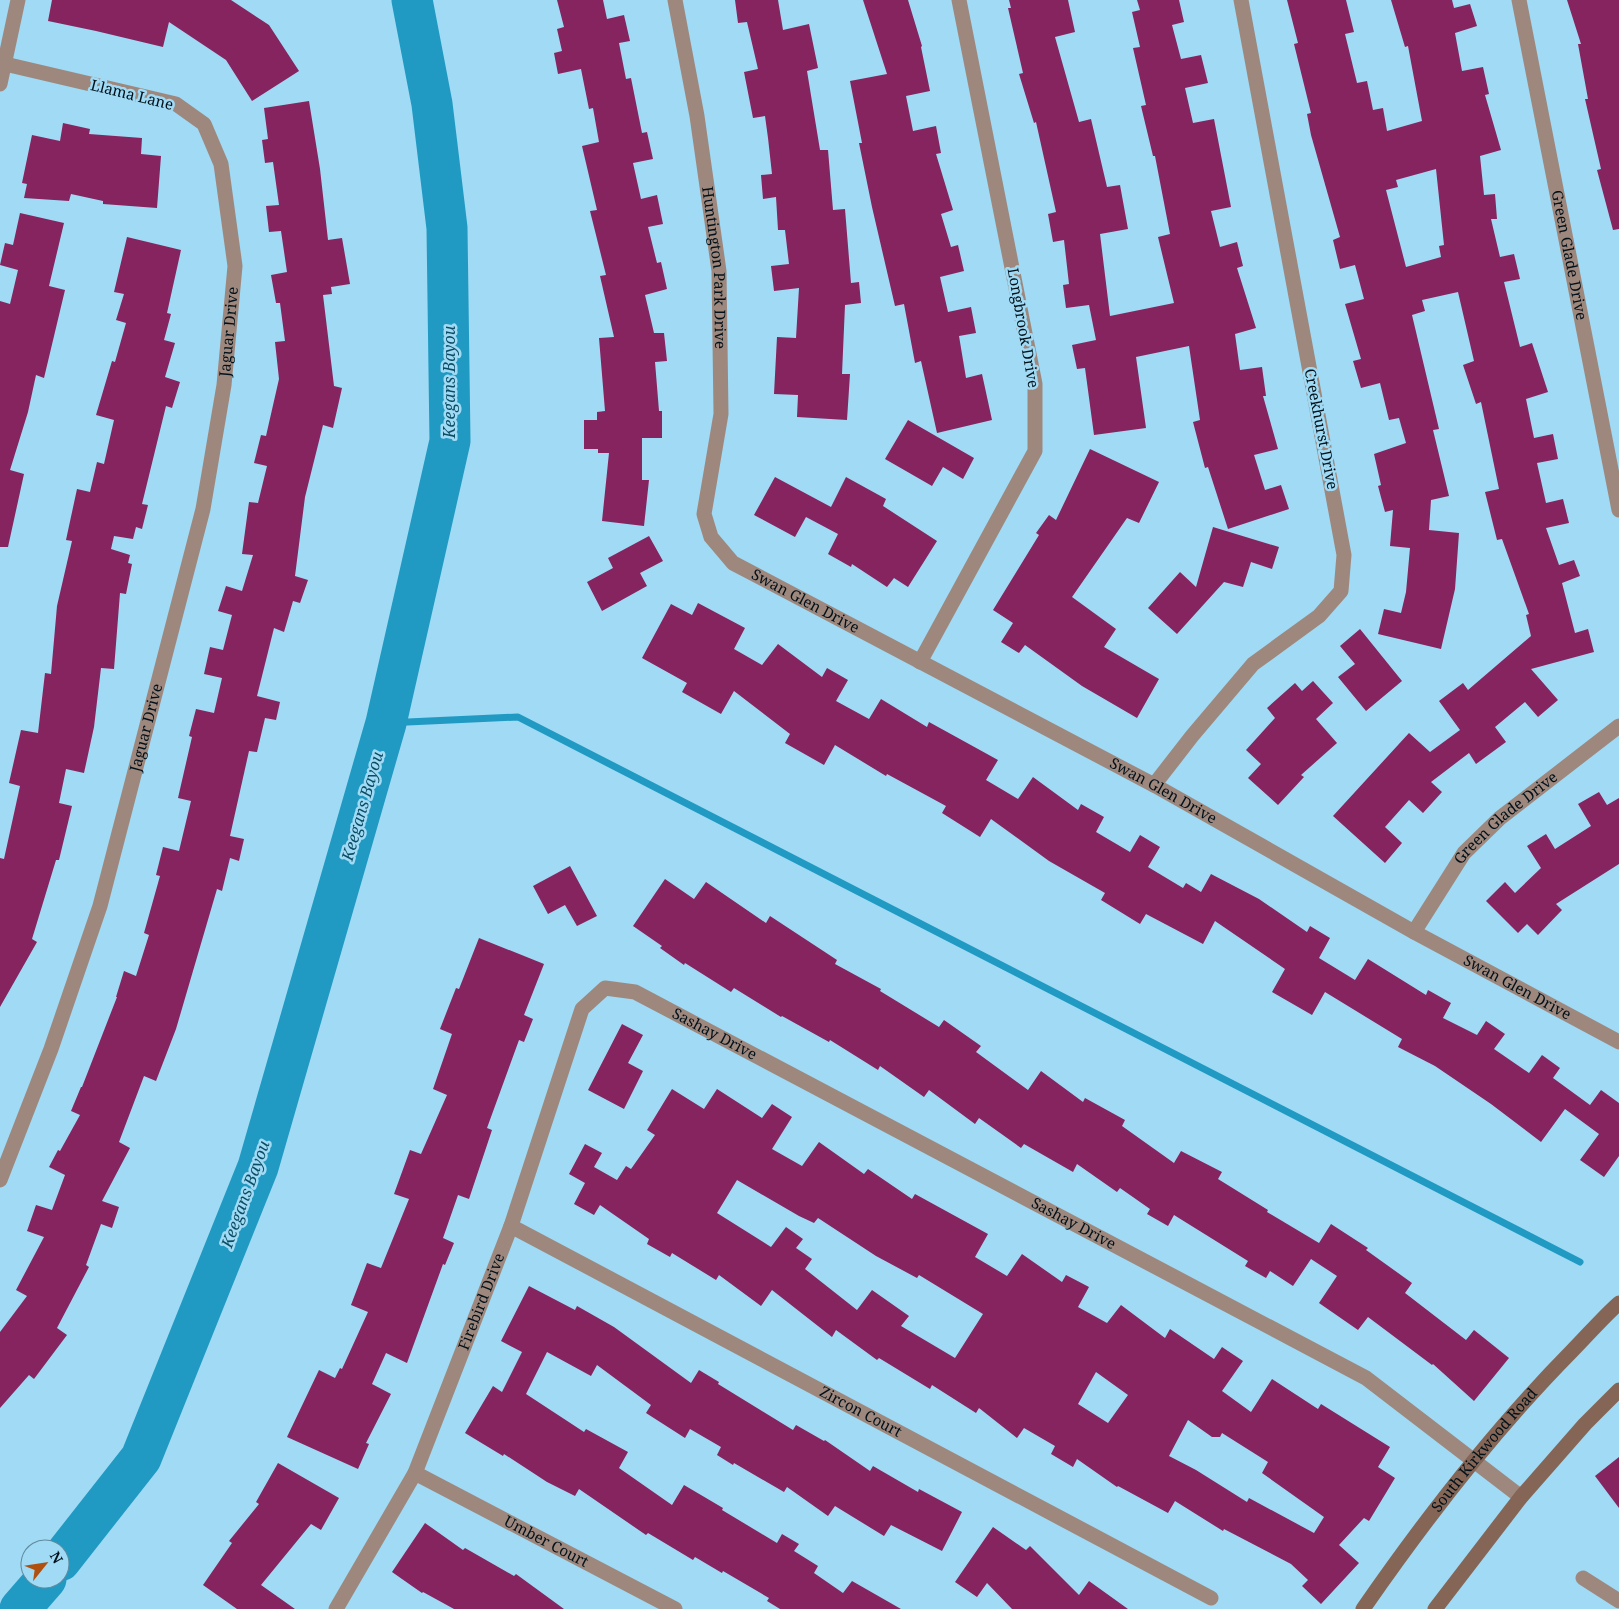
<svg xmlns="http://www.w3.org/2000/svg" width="1619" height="1609" font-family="'Noto Serif',serif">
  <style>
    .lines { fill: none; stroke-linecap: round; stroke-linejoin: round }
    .stream { stroke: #209ac3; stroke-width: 7 }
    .river { stroke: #209ac3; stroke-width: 41 }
    .building { fill: #85245f; fill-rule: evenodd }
    .street { stroke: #9e887e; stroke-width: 15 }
    .secondary { stroke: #856656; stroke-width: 15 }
    .labels { text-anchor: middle; stroke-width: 5; stroke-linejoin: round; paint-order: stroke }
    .street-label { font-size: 15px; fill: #00111a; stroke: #a0daf4 }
    .water-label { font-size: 16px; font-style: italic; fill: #0c4c62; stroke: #a0daf4 }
  </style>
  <rect width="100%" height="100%" fill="#a0daf4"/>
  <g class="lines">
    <polyline class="stream" points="386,723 518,717 1580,1262"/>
    <g class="river">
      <polyline points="60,1561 141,1458 258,1167 386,723 450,441 447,228 432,104 412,0"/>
      <polyline points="20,1609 46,1579"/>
    </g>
  </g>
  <g class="building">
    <polygon points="52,0 231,0 269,25 299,71 252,101 226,60 169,22 163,47 96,31 48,21"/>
    <polygon points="557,0 603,0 607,19 624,15 630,41 619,43 626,79 631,78 642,133 647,132 653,159 633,163 641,199 657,195 663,224 648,227 657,263 661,262 667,289 645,295 654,333 664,333 667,361 655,362 659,411 662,411 662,438 642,438 642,480 649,480 644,526 602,521 609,453 598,453 598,449 584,449 584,420 597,420 597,412 605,411 599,338 614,337 600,276 606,275 590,211 597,210 582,146 599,142 593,108 589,109 581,69 558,74 554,53 562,51 557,29 564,27"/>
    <polygon points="735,0 778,0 783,30 809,24 818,68 807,71 820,150 828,150 833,210 845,209 851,283 859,282 861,303 845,305 842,374 850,374 847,420 797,417 798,395 774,394 777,337 796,338 799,288 774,291 771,266 789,264 785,230 778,230 776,197 763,199 761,175 772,174 768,138 765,116 753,118 744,72 758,69 747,22 738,23"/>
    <polygon points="863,0 908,0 922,46 921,47 930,91 906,96 913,131 936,126 941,153 936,154 953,210 941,214 951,247 958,245 964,271 940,277 948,312 971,307 976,333 959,336 966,378 982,374 992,420 937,433 921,361 915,363 904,304 895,306 872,207 859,143 862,143 850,81 887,74"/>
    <polygon points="1009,0 1068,0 1075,32 1055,37 1079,122 1091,119 1107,187 1120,185 1128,229 1100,234 1110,316 1174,303 1158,237 1170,234 1155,156 1153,156 1141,106 1146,105 1133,48 1140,47 1132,12 1140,10 1137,0 1179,0 1184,22 1172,25 1181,59 1201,55 1208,83 1185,88 1193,123 1214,119 1231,207 1211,211 1220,247 1237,242 1243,266 1237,268 1256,328 1235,334 1240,370 1262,367 1266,396 1263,396 1278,449 1254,455 1265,490 1281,485 1289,509 1228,529 1208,467 1205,468 1193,422 1200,420 1189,346 1136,357 1146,428 1094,435 1085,368 1077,369 1072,345 1096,340 1089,305 1066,308 1063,285 1069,284 1064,240 1053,242 1048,214 1056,212 1036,122 1034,123 1019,74 1023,73 1008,8 1011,8"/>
    <path d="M1287,0H1346L1354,32L1345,34L1357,83L1367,81L1373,110L1383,108L1387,131L1422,121L1408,46L1405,47L1391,0H1452L1454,8L1470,4L1477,26L1455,33L1462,71L1483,67L1489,94L1485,95L1501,150L1480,156L1484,195L1495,194L1497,219H1491L1500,257L1514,254L1520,279L1504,282L1520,347L1532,343L1548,392L1526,399L1534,438L1553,434L1558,459L1537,463L1546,503L1563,499L1569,523L1546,528L1559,565L1574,560L1580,576L1562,583L1575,633L1588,629L1594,652L1531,669L1558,700L1538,717L1525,702L1495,727L1506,742L1476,764L1469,753L1431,782L1442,792L1423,813L1409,800L1385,827L1402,843L1385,863L1333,816L1409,733L1430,752L1460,730L1439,701L1463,683L1468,690L1531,636L1526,615L1529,614L1502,539L1497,540L1485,492L1499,489L1481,402L1476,404L1463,365L1474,361L1458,292L1422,300L1425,311L1412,315L1439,429L1433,430L1449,496L1431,500L1429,530L1459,533L1455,589L1441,649L1378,634L1384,609L1401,613L1406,592L1410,548L1390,546L1393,510L1385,512L1378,486L1381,485L1374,454L1406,443L1399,418L1389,420L1380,383L1361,388L1353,361L1361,359L1345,304L1364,299L1355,265L1340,269L1333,240L1340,237L1311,135L1307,114L1311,113L1294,44L1298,43ZM1436,169L1444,245L1439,246L1441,257L1406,267L1386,190L1398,187L1396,180Z"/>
    <polygon points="1567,0 1619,0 1619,229 1613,230 1597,170 1601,169 1585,99 1588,99 1578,44 1581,44"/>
    <polygon points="309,101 320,169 328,240 342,238 350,284 331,287 332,294 323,295 334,386 342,388 333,428 323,425 305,497 295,576 308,580 300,603 293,601 284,632 274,628 257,696 280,702 276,720 265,718 257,752 249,751 230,836 244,839 239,861 230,858 222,891 217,889 176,1029 156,1081 144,1076 119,1142 130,1148 102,1201 119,1207 112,1228 101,1224 86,1265 89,1267 57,1328 67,1335 34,1379 29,1375 0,1408 0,1332 27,1296 16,1290 44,1237 27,1231 36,1205 52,1210 65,1175 49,1167 58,1150 60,1151 80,1115 71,1111 81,1087 82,1087 117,997 116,997 124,971 136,976 149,935 144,933 160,876 156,875 163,847 179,851 191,801 178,798 192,737 189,736 196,709 214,713 222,678 204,674 210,647 223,650 232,615 218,611 226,586 242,591 253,555 242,554 249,502 258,503 267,466 254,463 261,435 266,436 279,379 275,342 285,341 280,303 276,303 271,275 287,272 281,231 269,232 266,206 279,205 273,162 265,163 262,140 268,139 264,108"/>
    <polygon points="63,123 90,129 89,134 142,138 141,154 161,156 157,208 103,204 103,201 71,194 69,201 24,198 27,184 22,183 32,135 60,141"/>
    <polygon points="20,213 64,223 49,286 65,290 44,378 36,375 28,412 10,470 24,474 8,547 0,547 0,301 10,304 18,270 0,265 5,243 13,245"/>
    <polygon points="127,237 181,250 167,313 171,314 164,340 175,343 165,377 180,382 172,408 166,406 142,504 148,505 142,529 136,527 133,539 114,536 111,549 130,555 128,563 132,564 126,594 120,593 114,669 101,668 94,727 84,773 66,769 59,803 72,806 59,860 56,860 32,939 37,942 0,1007 0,858 4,859 20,786 9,783 21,730 38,733 45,673 51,674 57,606 72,541 66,540 77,489 90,492 97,462 104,464 114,420 96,415 112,361 115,362 126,323 116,320 124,294 114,292"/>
    <polygon points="908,420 974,458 963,479 943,467 932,486 885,459"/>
    <polygon points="1090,449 1159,482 1139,523 1127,518 1072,597 1116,629 1104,647 1159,679 1137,718 1082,686 1025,645 1019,653 1001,642 1013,623 993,610 1039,535 1036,533 1049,515 1056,520"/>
    <polygon points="775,477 831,507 846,477 886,499 883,506 937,541 908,587 894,578 887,587 852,564 851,567 828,554 838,534 806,517 795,537 754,515"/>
    <polygon points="1213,527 1279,547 1272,569 1251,562 1243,587 1224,582 1177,634 1148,608 1180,572 1196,587"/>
    <polygon points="649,536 663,561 640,573 647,586 602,611 587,582 613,568 608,558"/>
    <polygon points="698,603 745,628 734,649 762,665 778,644 822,677 827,668 848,680 836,701 869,719 881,699 927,727 929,722 998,760 986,780 1018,799 1033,777 1078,810 1081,804 1104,817 1096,832 1130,852 1140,835 1160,847 1148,867 1183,888 1186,883 1201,892 1211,874 1259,899 1307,932 1310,926 1330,938 1319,958 1355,980 1368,959 1426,995 1428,990 1451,1003 1443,1018 1477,1035 1486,1021 1505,1034 1494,1049 1529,1073 1542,1055 1560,1068 1553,1078 1590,1105 1601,1090 1619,1103 1619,1156 1604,1177 1580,1160 1599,1134 1565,1109 1541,1142 1491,1104 1435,1066 1398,1047 1402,1039 1325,992 1312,1015 1272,992 1285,969 1215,921 1203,944 1146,914 1140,924 1101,900 1105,893 1049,861 991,819 980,837 942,813 946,806 887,774 886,776 835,745 824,765 785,743 790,734 734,691 721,714 682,692 687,683 642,658 671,604 692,615"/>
    <polygon points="1360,629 1402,681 1366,711 1338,677 1355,664 1340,646"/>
    <polygon points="1313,681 1333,703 1316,719 1337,743 1301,775 1304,777 1278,805 1248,778 1261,764 1246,750 1275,718 1267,708 1295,683 1302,691"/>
    <polygon points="1599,792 1607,805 1619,798 1619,864 1556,904 1562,910 1538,935 1527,924 1518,933 1486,901 1505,882 1515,893 1541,868 1527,846 1546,834 1555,849 1591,826 1578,804"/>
    <polygon points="570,866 597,916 577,926 565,905 548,914 533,886"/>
    <polygon points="665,879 694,899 706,882 766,923 770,916 837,960 835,964 881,989 880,991 939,1027 944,1020 981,1046 976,1052 1028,1090 1041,1071 1083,1102 1085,1098 1125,1120 1122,1126 1174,1163 1181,1151 1222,1172 1218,1179 1268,1210 1267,1212 1319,1243 1331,1224 1368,1248 1366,1250 1412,1283 1405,1293 1466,1340 1474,1330 1509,1358 1474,1401 1433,1364 1432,1365 1368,1317 1358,1330 1319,1303 1337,1276 1311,1259 1293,1286 1270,1271 1266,1278 1245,1266 1248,1261 1174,1215 1168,1226 1147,1214 1150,1209 1120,1188 1117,1192 1077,1164 1073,1172 1024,1144 1021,1148 979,1118 975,1124 929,1090 924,1097 880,1066 878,1070 830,1040 829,1042 782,1016 781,1017 734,988 731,992 685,963 684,965 660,948 662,946 633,926"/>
    <polygon points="479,938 544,964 524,1015 533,1019 524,1042 519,1040 487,1128 492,1130 469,1199 458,1195 443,1238 454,1243 445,1265 443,1264 407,1363 386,1353 372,1384 391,1394 366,1443 369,1444 358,1469 287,1437 319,1370 335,1378 340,1368 342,1369 368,1312 351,1305 367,1263 381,1268 409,1199 394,1194 410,1150 421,1154 447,1095 433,1089 452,1034 440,1029 456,988 459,989"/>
    <polygon points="622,1024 643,1035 628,1063 643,1071 624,1109 588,1090"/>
    <path d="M672,1089L704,1109L717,1089L762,1118L772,1104L792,1117L772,1149L802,1166L819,1142L864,1174L868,1169L912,1199L915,1194L988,1234L975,1257L1007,1276L1022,1254L1062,1282L1066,1275L1089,1287L1078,1307L1107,1323L1121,1305L1165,1338L1170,1329L1214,1359L1222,1347L1243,1361L1222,1391L1251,1412L1272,1379L1318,1409L1321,1404L1390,1447L1378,1467L1395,1478L1369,1521L1364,1518L1339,1545L1359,1563L1321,1604L1302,1586L1308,1580L1291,1564L1224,1529L1223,1531L1175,1501L1168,1513L1118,1486L1117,1487L1077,1459L1073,1467L1051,1454L1055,1446L1024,1428L1017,1438L979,1408L976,1413L932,1385L930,1389L879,1358L877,1360L836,1330L832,1337L772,1290L761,1306L719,1275L716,1280L672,1253L670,1257L647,1244L649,1239L600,1205L594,1215L574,1204L585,1183L569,1174L585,1144L602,1153L594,1167L617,1180L626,1166L631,1169L655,1135L647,1130ZM737,1180L799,1216L814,1223L818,1218L876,1256L917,1278L919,1275L983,1314L955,1358L901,1326L909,1316L872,1290L857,1310L805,1269L812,1259L796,1248L803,1239L786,1227L771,1247L717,1213ZM1096,1372L1128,1395L1108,1423L1078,1404ZM1188,1420L1212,1437H1220L1222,1433L1268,1462L1262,1473L1324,1517L1314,1533L1249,1498L1247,1502L1196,1470L1169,1456Z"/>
    <polygon points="529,1286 575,1310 577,1306 614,1327 691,1383 699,1370 719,1382 718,1384 793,1430 796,1425 824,1441 825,1440 870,1471 873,1466 918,1492 919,1489 962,1512 942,1551 891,1525 884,1536 835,1506 828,1516 787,1487 784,1492 734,1463 733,1465 717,1455 721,1447 690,1429 685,1438 646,1413 651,1405 597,1365 591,1376 547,1352 526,1394 584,1432 586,1429 628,1452 619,1468 672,1505 684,1485 723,1508 722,1510 777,1543 782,1534 799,1544 794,1551 818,1566 814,1573 843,1593 852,1581 901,1609 780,1609 767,1601 769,1598 723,1571 722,1573 695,1557 693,1560 648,1533 646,1535 579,1489 575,1496 547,1482 504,1454 503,1456 465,1433 493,1386 502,1392 522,1352 501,1341"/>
    <polygon points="1619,1457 1619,1508 1595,1476"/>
    <polygon points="278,1463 339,1498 321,1530 311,1524 261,1585 295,1609 237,1609 203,1585 232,1543 229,1541 259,1504 256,1502"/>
    <polygon points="425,1523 463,1550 465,1548 514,1576 516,1574 564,1609 454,1609 423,1592 422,1593 392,1572"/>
    <polygon points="993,1527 1026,1550 1030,1546 1079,1595 1089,1581 1128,1609 1012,1609 987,1583 977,1597 955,1582"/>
  </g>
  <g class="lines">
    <g class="street">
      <path id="s1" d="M675,0L697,116L719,271L721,414L704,514L711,537L733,563L1154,785L1414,932L1619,1042"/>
      <path id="s2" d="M1519,0L1619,510"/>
      <polyline points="0,84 18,0"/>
      <polyline points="920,662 1035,451 1035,384 959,0"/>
      <polyline points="1154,785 1192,736 1253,664 1319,616 1341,591 1344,555 1241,0"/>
      <path id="s3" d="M1414,932L1464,853L1500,818L1619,726"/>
      <path id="s4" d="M0,1180L51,1049L100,906L203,509L224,385L235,266L221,164L204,124L176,104L5,64"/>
      <path id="s5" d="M511,1226L1211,1598"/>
      <path id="s6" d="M415,1473L675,1609"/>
      <polyline points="1583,1578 1619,1601"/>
      <path id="s7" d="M336,1609L415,1473L511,1226L582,1009L605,988L635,992L1366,1378L1521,1497"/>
    </g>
    <g class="secondary">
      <path id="s8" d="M1363,1609C1426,1518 1493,1431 1571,1352C1587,1336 1602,1318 1619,1303"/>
      <polyline points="1435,1609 1521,1497 1585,1424 1619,1390"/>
    </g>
  </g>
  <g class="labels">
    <g class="street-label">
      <text transform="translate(132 95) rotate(14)" y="5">Llama Lane</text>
      <text dy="5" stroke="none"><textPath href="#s2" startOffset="260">Green Glade Drive</textPath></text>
      <text dy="5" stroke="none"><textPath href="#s1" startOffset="271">Huntington Park Drive</textPath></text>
      <text transform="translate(1023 328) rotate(80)" y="5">Longbrook Drive</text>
      <text dy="5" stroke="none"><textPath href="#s4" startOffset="881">Jaguar Drive</textPath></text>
      <text transform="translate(1321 429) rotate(79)" y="5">Creekhurst Drive</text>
      <text dy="5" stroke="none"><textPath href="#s1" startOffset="659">Swan Glen Drive</textPath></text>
      <text dy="5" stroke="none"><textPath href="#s4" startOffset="476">Jaguar Drive</textPath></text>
      <text dy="5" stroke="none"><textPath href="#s1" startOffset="1064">Swan Glen Drive</textPath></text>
      <text dy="5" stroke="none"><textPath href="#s3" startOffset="148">Green Glade Drive</textPath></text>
      <text dy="5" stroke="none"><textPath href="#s1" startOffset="1469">Swan Glen Drive</textPath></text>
      <text dy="5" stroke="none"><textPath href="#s7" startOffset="802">Sashay Drive</textPath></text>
      <text dy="5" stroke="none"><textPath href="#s7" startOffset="1208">Sashay Drive</textPath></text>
      <text dy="5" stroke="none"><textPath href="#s7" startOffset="341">Firebird Drive</textPath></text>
      <text dy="5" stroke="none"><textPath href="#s5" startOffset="396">Zircon Court</textPath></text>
      <text dy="5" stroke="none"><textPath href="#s8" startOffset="200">South Kirkwood Road</textPath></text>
      <text dy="5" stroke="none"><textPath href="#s6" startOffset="148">Umber Court</textPath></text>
    </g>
    <g class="water-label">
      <text transform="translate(449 382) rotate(-90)" y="6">Keegans Bayou</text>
      <text transform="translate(362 806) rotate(-74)" y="6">Keegans Bayou</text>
      <text transform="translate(245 1194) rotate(-70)" y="6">Keegans Bayou</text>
    </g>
  </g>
  <g transform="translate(45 1564) rotate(60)"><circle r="24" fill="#a0daf4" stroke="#608a9d"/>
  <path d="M0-4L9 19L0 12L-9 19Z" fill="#b1500e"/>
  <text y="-8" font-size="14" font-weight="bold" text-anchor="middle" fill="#00111a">N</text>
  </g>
</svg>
